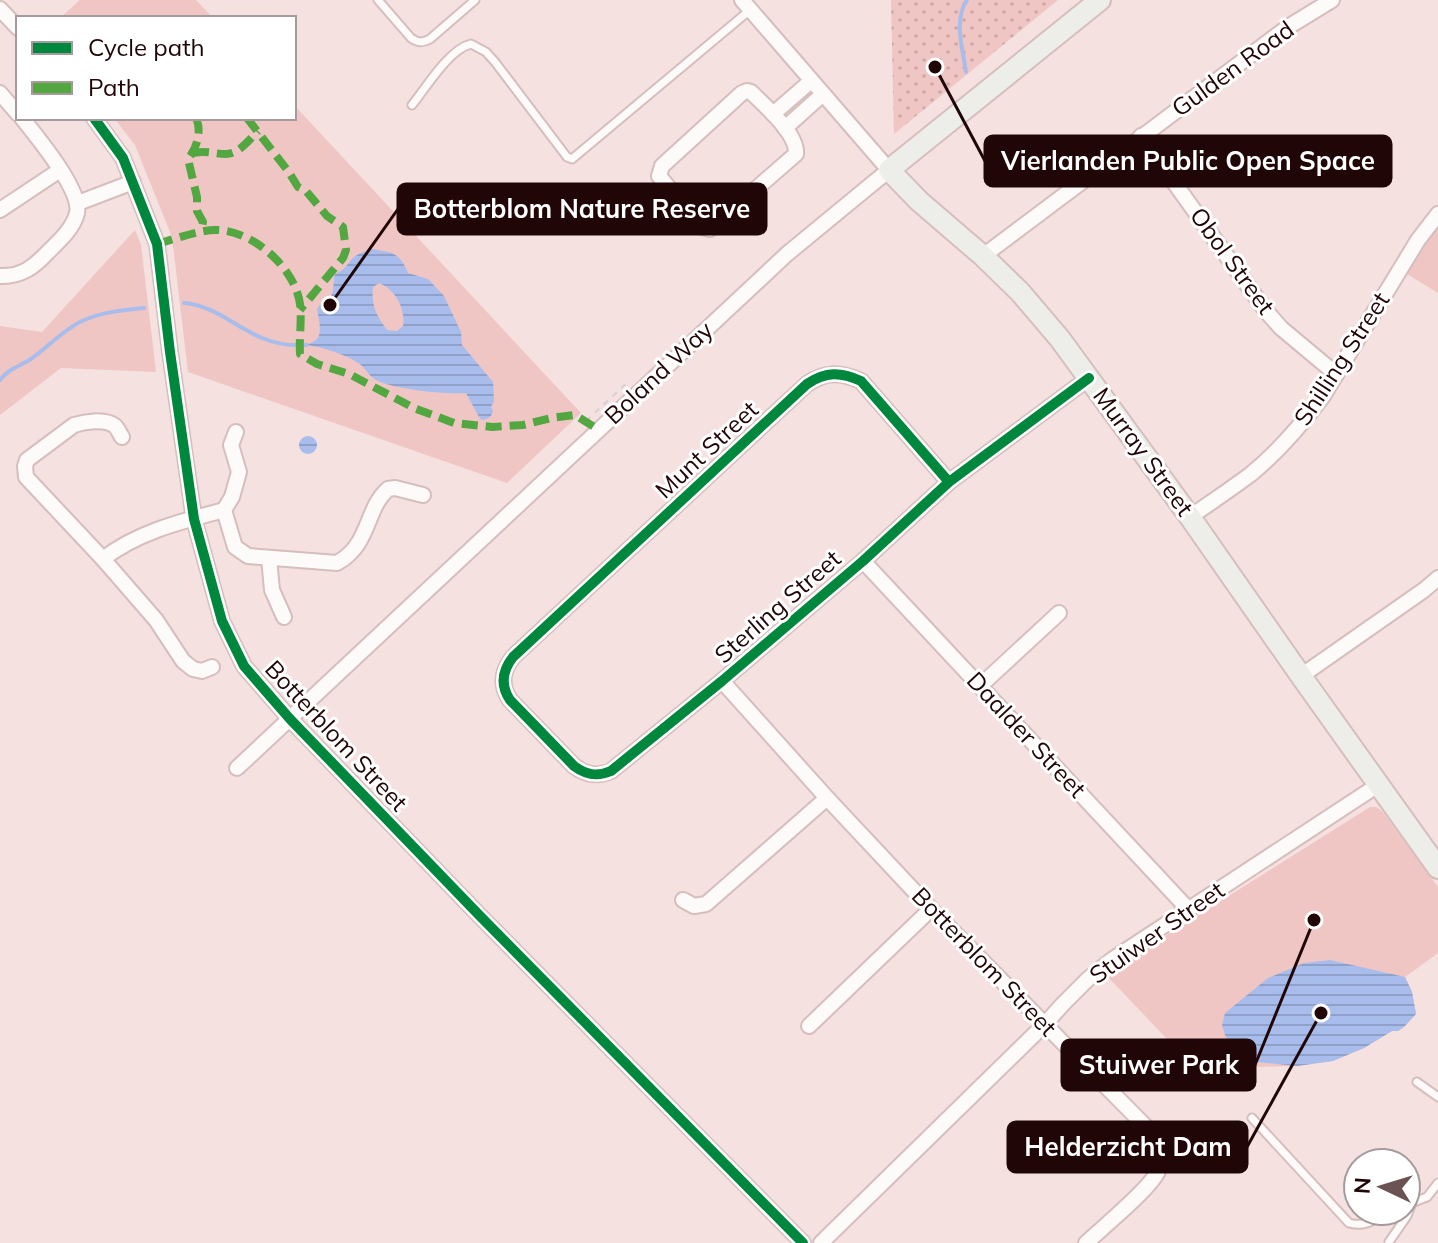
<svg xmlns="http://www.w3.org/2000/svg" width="1438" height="1243" font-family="Mulish,sans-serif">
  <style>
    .grass { fill: url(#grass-dots) }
    .park { fill: #efc6c4 }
    .water { fill: url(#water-rules); fill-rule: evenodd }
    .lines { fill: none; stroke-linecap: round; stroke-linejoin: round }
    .stream { stroke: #a8bdec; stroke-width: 4 }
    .lane-casing { stroke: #d6bebd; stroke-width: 11 }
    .street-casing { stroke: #d6bebd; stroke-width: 18 }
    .secondary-casing { stroke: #d6bebd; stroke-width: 24 }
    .path { stroke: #d8d1d1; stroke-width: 2; stroke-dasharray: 6 6; stroke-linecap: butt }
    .lane { stroke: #fdfafa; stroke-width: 7 }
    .street { stroke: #fdfafa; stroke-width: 14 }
    .secondary { stroke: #edeee9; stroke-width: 20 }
    .quiet { stroke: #52a741; stroke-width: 8; stroke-dasharray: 16 8; stroke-linecap: butt }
    .cycleway-casing { stroke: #fff; stroke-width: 15 }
    .cycleway { stroke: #00873e; stroke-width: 10 }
    .labels { text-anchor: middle; stroke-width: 6; stroke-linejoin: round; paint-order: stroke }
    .street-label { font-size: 24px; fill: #210607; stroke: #fff }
    .leader { fill: none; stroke: #210607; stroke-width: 3 }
    .callout-dot { fill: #210607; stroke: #fff; stroke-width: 3 }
    .callout { fill: #210607; stroke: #210607; stroke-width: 3 }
    .callout-label { font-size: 26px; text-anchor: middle; font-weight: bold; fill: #fff }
  </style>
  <defs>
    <pattern id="grass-dots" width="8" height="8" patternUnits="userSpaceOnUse" patternTransform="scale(2)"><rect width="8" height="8" fill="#efc6c4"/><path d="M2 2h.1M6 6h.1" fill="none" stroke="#cda9a7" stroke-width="1.8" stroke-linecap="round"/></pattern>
    <pattern id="water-rules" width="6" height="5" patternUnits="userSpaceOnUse" patternTransform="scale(2)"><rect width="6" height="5" fill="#a8bdec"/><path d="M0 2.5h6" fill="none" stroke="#90a1c9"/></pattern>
  </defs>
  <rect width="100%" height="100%" fill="#f4e1e0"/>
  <polygon class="grass" points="891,0 1058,0 894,134"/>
  <g class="park">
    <polygon points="80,0 196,0 213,18 60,18"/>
    <polygon points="294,105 581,413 507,483 188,372 172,237 135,145 114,118 294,118"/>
    <polygon points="1438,225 1438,293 1407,274"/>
    <polygon points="135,230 141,245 156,372 61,368 0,415 0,326 42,332"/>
    <polygon points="1370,807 1376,807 1382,811 1438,887 1438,953 1405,977 1412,992 1416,1014 1404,1027 1398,1031 1392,1031 1364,1048 1333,1061 1297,1066 1253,1067 1213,1087 1105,974"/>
  </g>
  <g class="water">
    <path d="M372,249C394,253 399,252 408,273L428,279L444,296L461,332L462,345L493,382L494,401L491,407L493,411C491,418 488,419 482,420L479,417L466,393C448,395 387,389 373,378C368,374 365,368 360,364C345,354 325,348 307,345C310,343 314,342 317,339C323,332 318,317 317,309L323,301L325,302C336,296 332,284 335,274C345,270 347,264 354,257C359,253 366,251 372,249ZM379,283C395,289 406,309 403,326L397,331L387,330C376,315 371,305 373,287Z"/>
    <circle cx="308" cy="445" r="9"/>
    <polygon points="1330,960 1405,977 1412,992 1416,1014 1404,1027 1398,1031 1392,1031 1364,1048 1333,1061 1297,1066 1257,1062 1236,1054 1225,1035 1222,1025 1225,1013 1268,978 1304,963"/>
  </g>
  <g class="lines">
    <g class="stream">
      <path d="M966,72C963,49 953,21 967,0"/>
      <path d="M184,303C213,305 236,327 262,338C276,344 291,346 307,345"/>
      <path d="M0,380C8,369 20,366 31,359C48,347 63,330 82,321C102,312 123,310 144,308"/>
    </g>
    <defs>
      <g id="lane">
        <path d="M378,0L411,38C418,43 423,43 430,39L475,0"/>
        <path d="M412,105C426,88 449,49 471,44L486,52L495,62L567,157L572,159L750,10"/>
        <polyline points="1417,1082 1438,1097"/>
        <path d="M1252,1118L1349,1223C1366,1228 1377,1218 1391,1211"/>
        <polyline points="1406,1205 1427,1197 1438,1183"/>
        <polyline points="1389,1242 1407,1216 1412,1203"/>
      </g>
      <g id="street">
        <polyline points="0,9 18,28"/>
        <path d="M747,91L751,92C765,106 798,134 796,154L710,229L702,227L659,176L662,166L742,93Z"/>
        <polyline points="0,93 18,114"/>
        <polyline points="773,114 811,81"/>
        <polyline points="94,118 123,158 157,244 170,352 194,519 222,621 244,666 290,719 479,915 803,1243"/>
        <polyline points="785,128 823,94"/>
        <polyline points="1141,136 1266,311 1281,328 1336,374"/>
        <polyline points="78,203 133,182"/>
        <polyline points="0,210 60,170"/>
        <polyline points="983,256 1288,27 1332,0"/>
        <path d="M0,276C21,277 34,267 48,252C59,241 73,229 77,213C82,190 36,136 22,118"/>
        <path d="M122,437C120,434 118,429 115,426C105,418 84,422 74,425L27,460L25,466L26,477L103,559L156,620L183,661L193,669L202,671L212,667"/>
        <path d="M949,482L861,381C841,372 826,371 807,384L513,657C502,671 500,685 510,700L574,766C586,775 597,777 611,771L722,681L863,561L949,482L1089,378"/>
        <polyline points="224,510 232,497 239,472 231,445 236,432"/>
        <path d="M1190,517C1210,503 1231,489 1251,474C1278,452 1302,424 1323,396L1418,240L1438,214"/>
        <polyline points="269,558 272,590 284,617"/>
        <path d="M103,559C137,532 183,521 224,510L235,547L248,556L337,563C371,544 365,509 388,489L395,488L423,495"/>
        <polyline points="863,561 1189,910"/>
        <polyline points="1301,676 1424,590 1438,578"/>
        <path d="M722,681L827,798L931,909L1154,1135C1161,1146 1163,1159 1158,1171C1151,1188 1102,1228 1086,1243"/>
        <polyline points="980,686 1059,613"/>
        <polyline points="237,768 787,254 889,170 742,0"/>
        <polyline points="683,900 694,906 706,904 827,798"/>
        <polyline points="809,1026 931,909"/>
        <polyline points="821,1243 1045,1024 1063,1004 1088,979 1113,959 1378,785"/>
      </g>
      <polyline id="secondary" points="1100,0 889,170 919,201 983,256 1020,292 1060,339 1190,517 1301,676 1438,868"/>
    </defs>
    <use href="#lane" class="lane-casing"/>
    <use href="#street" class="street-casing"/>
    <use href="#secondary" class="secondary-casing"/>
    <polyline class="path" points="586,421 629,381"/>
    <use href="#lane" class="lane"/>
    <use href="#street" class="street"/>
    <use href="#secondary" class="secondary"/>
    <g class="quiet">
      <path d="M196,118C202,131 197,148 188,159L197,197V211L203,222L201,232"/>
      <polyline points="247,118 288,171 298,187 306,191 327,216 343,227 346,250 343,258 300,310"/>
      <path d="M193,153C207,150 213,154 226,154C239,154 249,140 258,131"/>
      <path d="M157,244C171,240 203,229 217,230C254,231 295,268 300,304C302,321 299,338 300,354L317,364L349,374L414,408L454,423L492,427L523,425L551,418L575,415L599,430"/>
    </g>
    <defs>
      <g id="cycleway">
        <polyline points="94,118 123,158 157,244 170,352 194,519 222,621 244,666 290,719 479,915 803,1243"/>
        <path d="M949,482L861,381C841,372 826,371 807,384L513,657C502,671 500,685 510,700L574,766C586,775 597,777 611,771L722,681L863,561L949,482L1089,378"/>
      </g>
    </defs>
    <use href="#cycleway" class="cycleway-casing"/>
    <use href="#cycleway" class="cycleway"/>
  </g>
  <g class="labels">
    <g class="street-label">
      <text transform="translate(1233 69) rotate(-36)" y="8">Gulden Road</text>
      <text transform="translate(1232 261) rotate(54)" y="8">Obol Street</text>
      <text transform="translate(1342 359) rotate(-57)" y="8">Shilling Street</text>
      <text transform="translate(659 373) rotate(-43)" y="8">Boland Way</text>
      <text transform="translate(707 450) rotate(-43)" y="8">Munt Street</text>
      <text transform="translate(1143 452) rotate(54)" y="8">Murray Street</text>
      <text transform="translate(778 607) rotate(-41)" y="8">Sterling Street</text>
      <text transform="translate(1026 735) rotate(47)" y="8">Daalder Street</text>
      <text transform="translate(336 736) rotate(47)" y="8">Botterblom Street</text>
      <text transform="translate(1157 933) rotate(-35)" y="8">Stuiwer Street</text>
      <text transform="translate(984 962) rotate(46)" y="8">Botterblom Street</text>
    </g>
  </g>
  <path class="leader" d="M935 67L985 161M330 305L398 209M1314 920L1255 1065M1321 1013L1247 1147"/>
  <g class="callout-dot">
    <circle cx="935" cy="67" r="8"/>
    <circle cx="330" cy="305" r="8"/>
    <circle cx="1314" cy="920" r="8"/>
    <circle cx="1321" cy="1013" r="8"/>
  </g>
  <g class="callout">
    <rect x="985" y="136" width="406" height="50" rx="8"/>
    <rect x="398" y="184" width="368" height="50" rx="8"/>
    <rect x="1062" y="1040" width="193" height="50" rx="8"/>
    <rect x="1008" y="1122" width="239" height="50" rx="8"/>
  </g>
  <g class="callout-label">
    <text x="1188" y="170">Vierlanden Public Open Space</text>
    <text x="582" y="218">Botterblom Nature Reserve</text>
    <text x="1159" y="1074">Stuiwer Park</text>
    <text x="1128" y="1156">Helderzicht Dam</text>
  </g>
  <rect x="16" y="16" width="280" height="104" fill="#ffffff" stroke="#a69b9c" stroke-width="2"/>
  <rect x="32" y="42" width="40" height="12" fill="#00873e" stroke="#a69b9c" stroke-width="2"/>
  <text x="88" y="56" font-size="24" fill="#210607">Cycle path</text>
  <rect x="32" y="82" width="40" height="12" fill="#52a741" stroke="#a69b9c" stroke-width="2"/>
  <text x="88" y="96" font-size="24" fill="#210607">Path</text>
  <g transform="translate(1382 1187) rotate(274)"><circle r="38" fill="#ffffff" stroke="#a69b9c" stroke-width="2"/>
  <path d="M0-6L14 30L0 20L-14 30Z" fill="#6b5353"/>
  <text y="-12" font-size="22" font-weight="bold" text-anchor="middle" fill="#210607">N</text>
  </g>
</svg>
